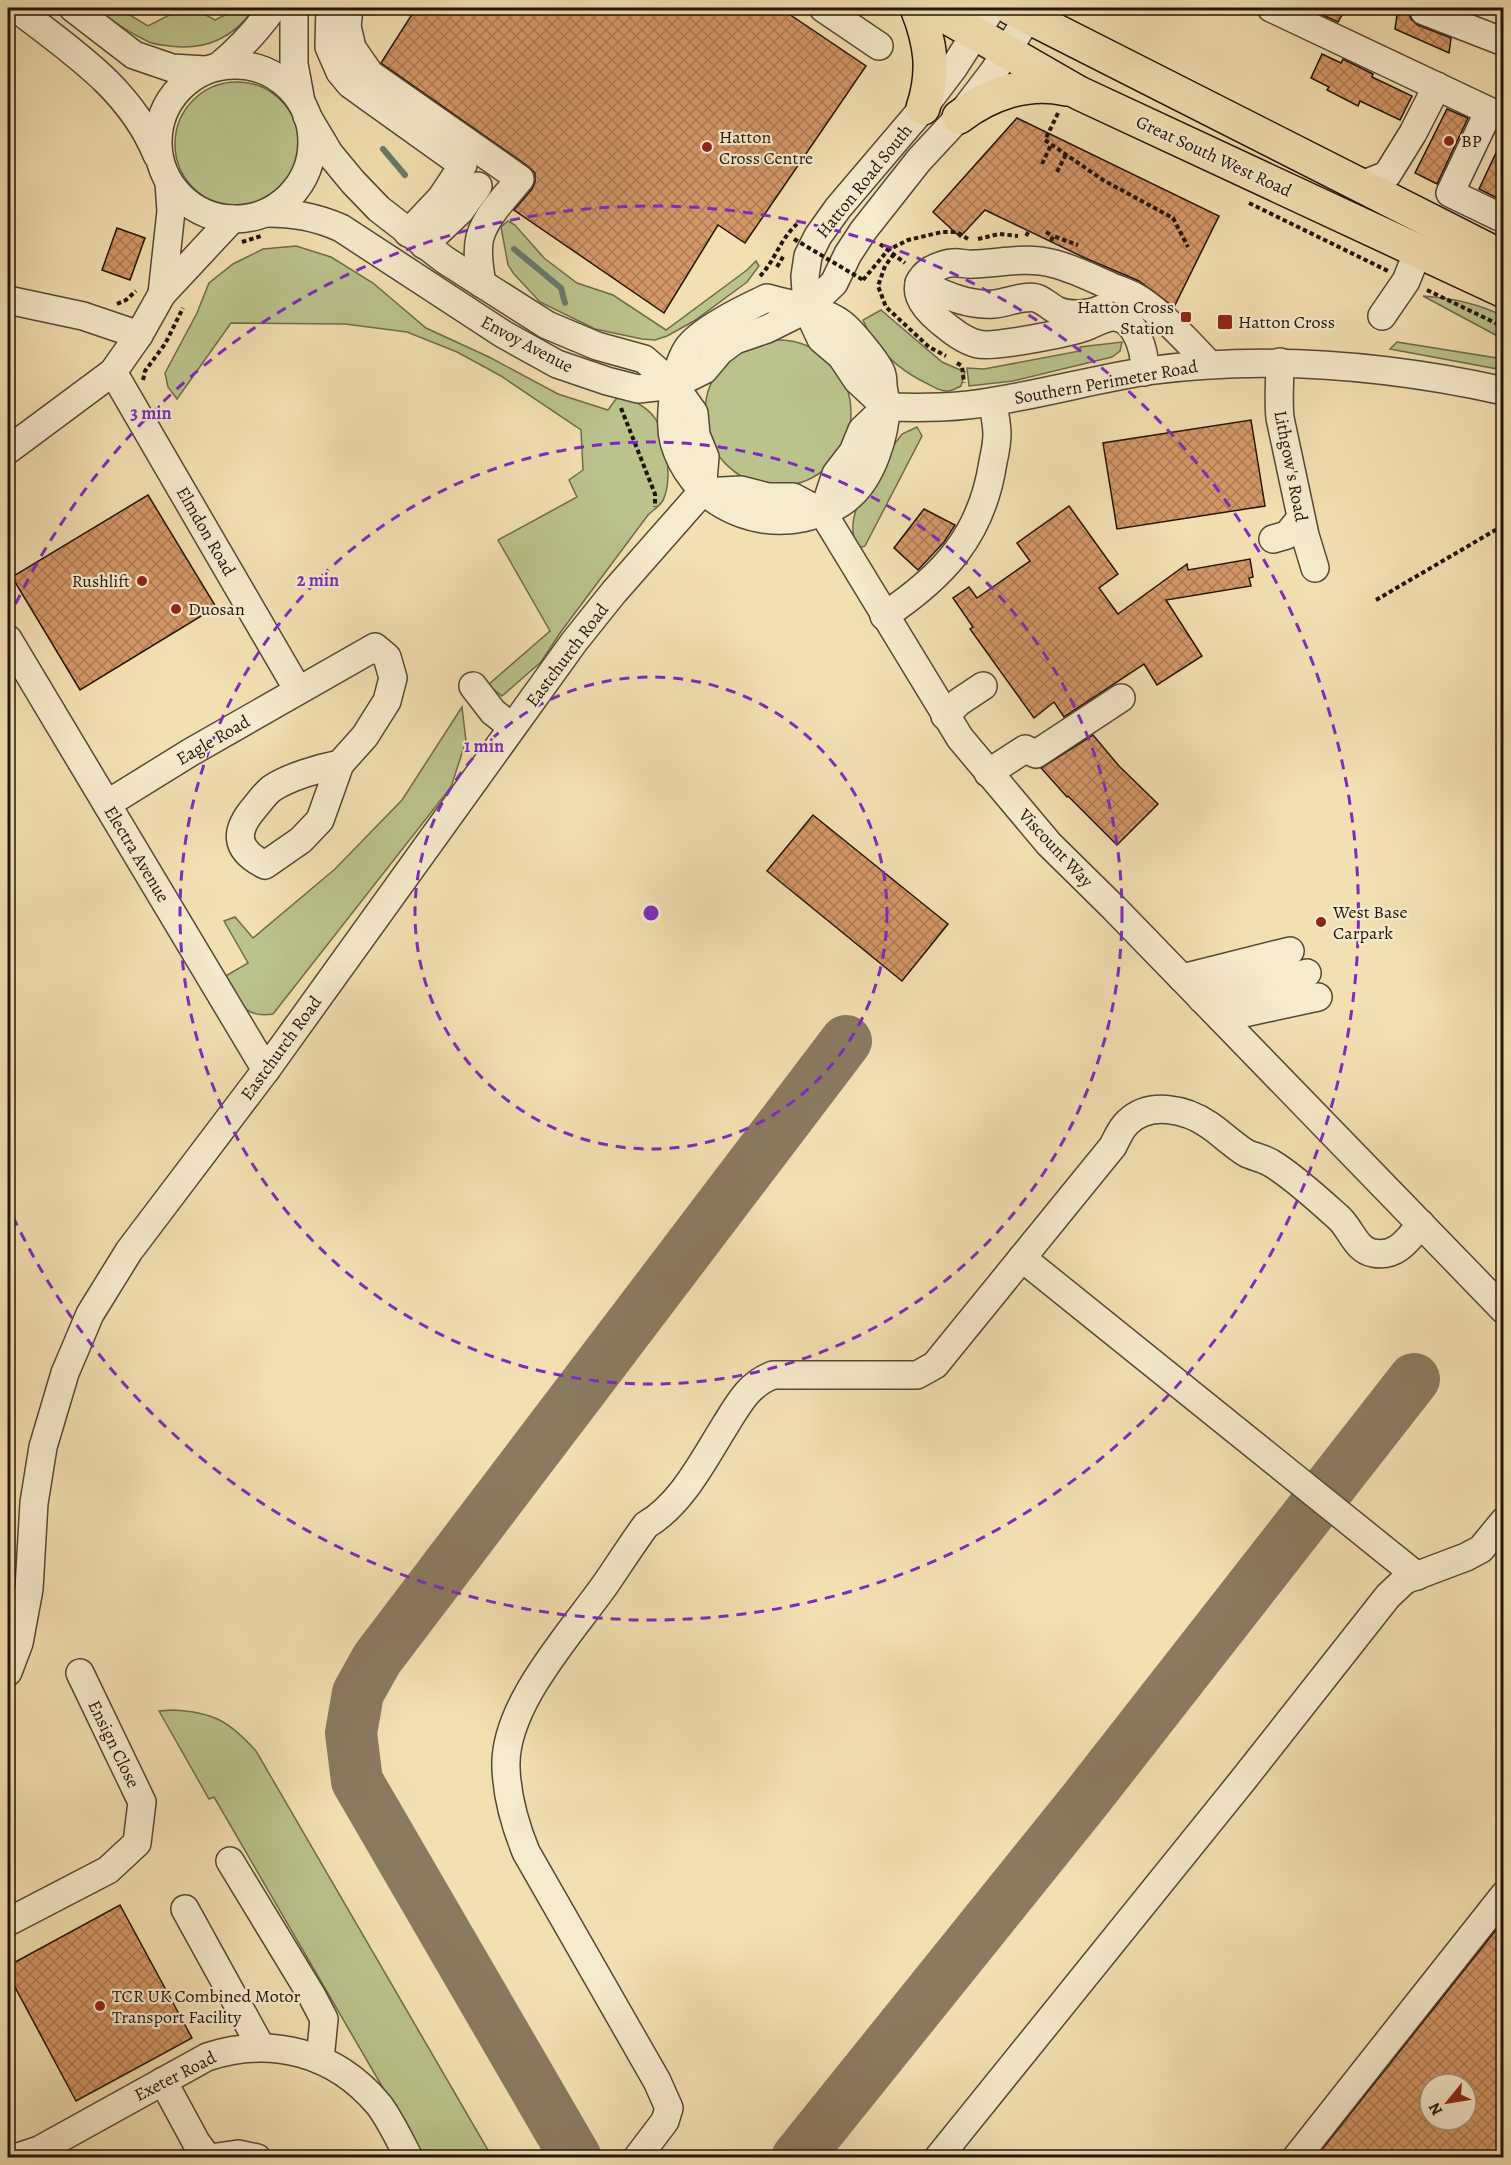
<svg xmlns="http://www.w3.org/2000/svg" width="1511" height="2165" font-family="Alegreya,serif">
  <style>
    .grass { fill: #bbc28c; stroke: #6e6b4d; stroke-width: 1.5 }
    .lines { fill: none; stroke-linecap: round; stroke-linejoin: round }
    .stream { stroke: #6a796e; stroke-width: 6 }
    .taxiway { stroke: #8a7a60; stroke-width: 52 }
    .building { fill: url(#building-cross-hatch); stroke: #21140e; stroke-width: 1.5; fill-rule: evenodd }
    .minor-casing { stroke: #564737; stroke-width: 30 }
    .highway-casing { stroke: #21140e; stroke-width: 36 }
    .path { stroke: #21140e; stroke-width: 4; stroke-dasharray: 4.5 3; stroke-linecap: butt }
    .minor { stroke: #f7ebcd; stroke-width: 27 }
    .highway { stroke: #f3e0b2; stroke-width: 33 }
    .path-bridge { stroke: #21140e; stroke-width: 4; stroke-dasharray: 4.5 3; stroke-linecap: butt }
    .ring { fill: none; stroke: #7b2cbf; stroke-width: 3; stroke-dasharray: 10 8 }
    .poi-dot { fill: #8f2418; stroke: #f7ebcd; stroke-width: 2 }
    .labels { text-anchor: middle; stroke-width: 4.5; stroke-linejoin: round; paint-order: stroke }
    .poi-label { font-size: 18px; fill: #21140e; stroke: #f7ebcd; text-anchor: start }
    .street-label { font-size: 18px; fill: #21140e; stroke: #f7ebcd }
    .centre { fill: #7b2cbf; stroke: #f7ebcd; stroke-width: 3 }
    .ring-label { font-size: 18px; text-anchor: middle; font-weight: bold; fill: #7b2cbf; stroke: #f7ebcd; stroke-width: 4.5; stroke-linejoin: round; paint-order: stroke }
  </style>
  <defs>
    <pattern id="building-cross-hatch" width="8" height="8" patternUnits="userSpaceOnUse" patternTransform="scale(1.5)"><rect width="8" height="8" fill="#d59768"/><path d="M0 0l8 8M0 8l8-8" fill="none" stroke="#ac7a54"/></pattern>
  </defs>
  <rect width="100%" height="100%" fill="#f3e0b2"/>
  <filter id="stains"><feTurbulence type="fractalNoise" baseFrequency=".00333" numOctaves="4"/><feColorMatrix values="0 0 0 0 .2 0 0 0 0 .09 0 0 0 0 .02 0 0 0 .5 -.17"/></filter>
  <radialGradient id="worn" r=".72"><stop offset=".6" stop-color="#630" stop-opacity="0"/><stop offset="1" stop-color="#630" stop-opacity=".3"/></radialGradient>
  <g class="grass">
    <path d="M96,8H118L148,26L183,8H197L202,13L215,20L236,10L238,8H254C235,37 206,51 170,46C163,45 154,45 147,41C130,33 111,20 96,8Z"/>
    <circle cx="237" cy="144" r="62"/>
    <polygon points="508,221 515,225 544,258 577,283 613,295 666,330 747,270 756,261 759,266 747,282 694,321 667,336 655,340 642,339 595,329 540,302 514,274 508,265 501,227"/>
    <path d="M296,246L331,257L373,283L426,328L489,357L558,394L608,410L619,395C632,400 646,406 654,417C667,433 672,479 664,498C662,505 653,510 648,515L560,633L541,662L502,696L488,685L550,631L498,540L577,497L569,480L583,470L581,430L501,376L457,352L407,332L345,324L231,323L177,399L168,387L165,373L197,313L209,283L233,264L263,249Z"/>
    <path d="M1423,296C1452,298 1477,303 1503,316V339Z"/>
    <path d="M881,310L942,362L965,372L961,386C957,388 952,391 948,391C940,392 933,386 926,383C899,370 874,348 863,320Z"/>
    <circle cx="778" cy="413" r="73"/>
    <polygon points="1122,342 1120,351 1112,357 1013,381 969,386 967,368 984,369 1080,351 1080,347"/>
    <polygon points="1397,342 1503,359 1503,370 1390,349"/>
    <path d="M917,427L922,436L865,546L859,548C837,518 879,468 896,442L902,434Z"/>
    <path d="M462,707L466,741L451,787L273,1014C243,1019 238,1000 224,977L248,963L224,921L235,917L253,938L335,869L402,800Z"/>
    <path d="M173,1710C213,1712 229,1721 256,1751L492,2157H423L214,1797L209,1799L159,1711Z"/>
  </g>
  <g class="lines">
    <g class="stream">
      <polyline points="383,149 405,175"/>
      <polyline points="514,249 561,288 565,303"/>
    </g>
    <g class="taxiway">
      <polyline points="576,2158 357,1781 351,1733 358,1693 377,1659 846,1041"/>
      <polyline points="797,2158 1085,1800 1414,1379"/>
    </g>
  </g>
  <g class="building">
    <polygon points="416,8 780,8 866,66 745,243 718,225 664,313 514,210 532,189 535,182 535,173 529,167 381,63"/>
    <polygon points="1307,8 1346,8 1338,22"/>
    <polygon points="1398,8 1408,8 1411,19 1418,25 1451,38 1449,53 1395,29"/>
    <polygon points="1322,54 1341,63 1343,59 1373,74 1372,77 1412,96 1400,120 1360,101 1358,106 1327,90 1329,87 1311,78"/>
    <polygon points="1447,109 1468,118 1437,184 1415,173"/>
    <polygon points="1017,118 1219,216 1174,307 1139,281 1085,258 985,210 960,237 933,212"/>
    <polygon points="1503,138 1503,201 1479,189"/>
    <polygon points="117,228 145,238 130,280 102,270"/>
    <polygon points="1251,420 1265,506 1117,529 1103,443"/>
    <polygon points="148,495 216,607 80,690 12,577"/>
    <polygon points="1069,506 1118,574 1099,588 1118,614 1187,564 1188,570 1250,559 1253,577 1249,578 1251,586 1166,600 1202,656 1157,685 1144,664 1064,717 1054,702 1034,718 970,629 973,627 953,598 969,587 977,598 1030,561 1017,543"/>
    <polygon points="924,509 955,525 944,542 918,570 894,548"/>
    <polygon points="1093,735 1119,766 1158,804 1117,845 1068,796 1067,797 1041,768"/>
    <polygon points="813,815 948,924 902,981 767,871"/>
    <polygon points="120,1905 192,2038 76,2101 8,1974 8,1966"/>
    <path d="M1503,1921V2157H1316ZM1430,2084H1466V2120H1430Z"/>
  </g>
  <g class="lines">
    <defs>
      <g id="minor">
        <path d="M16,8C71,51 130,88 157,155"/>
        <polyline points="73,8 134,55 172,68 205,70"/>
        <polyline points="294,8 294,64 301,102"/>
        <polyline points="330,8 329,47 340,72 350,84 368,97 463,165 441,198 408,233"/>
        <path d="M349,8L347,26L352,48L370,74L520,179C506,196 486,216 480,237C476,252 480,270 482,284"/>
        <polyline points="823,8 879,46"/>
        <polyline points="1271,8 1489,111 1450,193 1504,219"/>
        <polyline points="1424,8 1424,11 1504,42"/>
        <circle cx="235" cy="142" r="77"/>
        <path d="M219,66C241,48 257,30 273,8"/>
        <polyline points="307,116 329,153 353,182 379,209 445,260 547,325 597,346 644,359 674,385 694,413 696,435 705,457 702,492"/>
        <polyline points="1359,186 1387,175 1413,133 1437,86"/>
        <path d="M266,213C294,213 316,217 341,228L503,334L557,364L607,381L638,389L674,385L704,370L720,351L735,340L767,329L807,309L834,283L848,254L863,231L919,160L959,117L994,71L1034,8"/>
        <polyline points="424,245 460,211 478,186"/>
        <path d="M919,283C943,294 967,306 994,304C1007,303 1023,295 1036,298C1043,300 1049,306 1056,310C1068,316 1089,315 1101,309"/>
        <polyline points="162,294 171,211 169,183"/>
        <path d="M767,298C788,304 824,310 841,323C850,329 877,362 881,372C883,376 883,381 883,386C884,393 886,401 886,408C885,436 872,476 851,495C838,508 820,514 802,518C747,529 690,498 674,442C670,427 672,412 673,397C674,382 679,362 687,349C699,330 746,308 767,298Z"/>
        <polyline points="8,300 83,316 139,335"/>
        <polyline points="1382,316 1406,281 1418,251"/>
        <path d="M1280,362C1280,381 1278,399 1280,418L1305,535L1315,568"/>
        <polyline points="113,372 298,690"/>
        <path d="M1144,372C1146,354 1137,319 1115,317C1105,316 1094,324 1085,327C1068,333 993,348 978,344C964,341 951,330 940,321C923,307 906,286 931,270C937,267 945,263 952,263C959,262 967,265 974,264C1003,263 1026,256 1055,264C1074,269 1092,278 1110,286C1119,290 1130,293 1139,299C1165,316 1187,341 1209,364"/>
        <path d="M886,407C923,408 959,408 995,401C1046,393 1096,379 1147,371C1266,355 1386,365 1504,391"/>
        <polyline points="886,407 857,380 841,356 821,339 807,309 805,276 808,256 818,236 838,208 923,108 954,67 992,8"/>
        <polyline points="8,450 113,372 139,335 162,294 232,219"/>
        <polyline points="702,492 741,490 768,497 793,497 823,513"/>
        <polyline points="823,513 960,738 1049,844 1114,908 1504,1310"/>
        <polyline points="823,513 836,474 853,452 862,430 886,407"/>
        <polyline points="1273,539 1287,535 1301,518"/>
        <path d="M884,616C944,576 982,535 993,462C995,453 997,443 997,434C997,424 994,412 993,402"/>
        <polyline points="8,639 266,1070"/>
        <polyline points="473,686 493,712 512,727"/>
        <polyline points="945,716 959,702 983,686"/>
        <polyline points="988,773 1025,749 1036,754 1121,698"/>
        <path d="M107,804L191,752L375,647L387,657L393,678L387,701L365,736L340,764L320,820L301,840L265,865C233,849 235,830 255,807C260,801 265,794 271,789C288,777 320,768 340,764"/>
        <polyline points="1182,978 1290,951"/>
        <polyline points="1202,999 1307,973"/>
        <polyline points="1221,1018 1318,997"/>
        <polyline points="1022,1258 1417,1576"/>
        <polyline points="8,1672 19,1643 29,1589 34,1503 43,1447 65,1373 90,1314 129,1251 266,1070 574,642 614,592 702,492"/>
        <polyline points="230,1861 312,1996 324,2019 320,2060"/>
        <polyline points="185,1909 261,2047"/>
        <polyline points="8,1922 108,1870 137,1843 142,1802 80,1673"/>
        <polyline points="163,2081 196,2142 208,2158"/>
        <path d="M15,2158L39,2150L207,2057C271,2036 335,2052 379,2105C391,2121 400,2141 409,2158"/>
        <polyline points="210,2158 238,2154 257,2158"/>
        <path d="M637,2158L665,2121L669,2108L657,2081L526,1852C515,1825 507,1798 506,1768C503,1705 573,1631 607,1582C620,1563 632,1544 646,1525C682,1504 704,1459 726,1424C739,1403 749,1384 773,1375H917L935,1365L1113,1146C1117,1138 1121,1128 1128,1122C1150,1101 1186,1109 1209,1125C1221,1133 1233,1145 1246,1153C1254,1157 1263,1158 1271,1163C1293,1176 1320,1201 1339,1218C1351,1229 1356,1250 1373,1253C1396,1258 1408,1240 1421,1224"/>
        <polyline points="938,2158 1243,1780 1388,1596 1405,1580 1466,1557 1481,1549 1504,1521"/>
        <polyline points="1296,2158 1504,1895"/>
      </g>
      <g id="highway">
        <path d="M917,8C931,43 935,72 923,108"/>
        <polyline points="931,8 1079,93 1504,291"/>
        <polyline points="1011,8 1504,258"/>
        <path d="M959,117C989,94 1028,80 1066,89"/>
      </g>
    </defs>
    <use href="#minor" class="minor-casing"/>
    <use href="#highway" class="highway-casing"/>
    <g class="path">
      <polyline points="883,8 892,14"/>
      <polyline points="1058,113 1045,140 1103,180 1173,218 1188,247"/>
      <polyline points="1042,164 1051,145"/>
      <polyline points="1057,172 1066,154"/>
      <polyline points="1249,203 1388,271"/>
      <polyline points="1046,232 1053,236"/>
      <polyline points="1026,236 1029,231"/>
      <polyline points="978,239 999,234 1018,236"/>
      <polyline points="1051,241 1053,236 1078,245"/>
      <polyline points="242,242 261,236"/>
      <polyline points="880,244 905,263"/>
      <polyline points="894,254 885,266 878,286 886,307 929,347 946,356"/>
      <polyline points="777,267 784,255"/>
      <path d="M760,276C775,261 780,239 797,224"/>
      <polyline points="863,280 888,250 908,240 942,232 957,232 968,239"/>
      <polyline points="1427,290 1504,327"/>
      <polyline points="117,304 126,300 136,291"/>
      <polyline points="957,363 962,366 964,383"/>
      <polyline points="143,380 145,371 165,344 183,308"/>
      <polyline points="621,408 655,494 655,507"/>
      <polyline points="1376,600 1504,525"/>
    </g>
    <use href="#minor" class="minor"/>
    <use href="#highway" class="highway"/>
    <polyline class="path-bridge" points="794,239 863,280"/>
  </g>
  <g class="ring">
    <circle cx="651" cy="913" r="236"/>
    <circle cx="651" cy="913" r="471"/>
    <path d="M8 620A707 707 0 1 1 8 1206"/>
  </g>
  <g class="poi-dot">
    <circle cx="1449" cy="141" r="6"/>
    <circle cx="707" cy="147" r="6"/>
    <rect x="1180" y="311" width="12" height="12" rx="3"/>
    <rect x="1217" y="314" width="16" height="16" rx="3"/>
    <circle cx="142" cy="581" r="6"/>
    <circle cx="176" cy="609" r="6"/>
    <circle cx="1321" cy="922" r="6"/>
    <circle cx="100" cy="2006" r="6"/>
  </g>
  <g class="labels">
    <g class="poi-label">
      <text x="719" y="143">Hatton<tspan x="719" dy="21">Cross Centre</tspan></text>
      <text x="1461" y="147">BP</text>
      <text x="1174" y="313" text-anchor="end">Hatton Cross<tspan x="1174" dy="21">Station</tspan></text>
      <text x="1238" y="328">Hatton Cross</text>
      <text x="130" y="587" text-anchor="end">Rushlift</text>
      <text x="188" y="615">Duosan</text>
      <text x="1333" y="918">West Base<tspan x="1333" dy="21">Carpark</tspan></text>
      <text x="112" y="2002">TCR UK Combined Motor<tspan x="112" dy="21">Transport Facility</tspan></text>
    </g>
    <g class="street-label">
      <text transform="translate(1214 156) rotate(25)" y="6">Great South West Road</text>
      <text transform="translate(864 181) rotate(-51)" y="6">Hatton Road South</text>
      <text transform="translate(527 344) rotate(28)" y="6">Envoy Avenue</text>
      <text transform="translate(1106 382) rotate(-10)" y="6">Southern Perimeter Road</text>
      <text transform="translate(1291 466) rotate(79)" y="6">Lithgow's Road</text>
      <text transform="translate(206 531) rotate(60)" y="6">Elmdon Road</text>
      <text transform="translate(567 655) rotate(-53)" y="6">Eastchurch Road</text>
      <text transform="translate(213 740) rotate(-30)" y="6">Eagle Road</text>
      <text transform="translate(1056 848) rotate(47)" y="6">Viscount Way</text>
      <text transform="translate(137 854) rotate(59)" y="6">Electra Avenue</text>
      <text transform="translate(281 1048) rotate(-54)" y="6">Eastchurch Road</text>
      <text transform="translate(114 1744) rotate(64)" y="6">Ensign Close</text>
      <text transform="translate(175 2076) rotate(-27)" y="6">Exeter Road</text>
    </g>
  </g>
  <circle cx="651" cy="913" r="9" class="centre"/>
  <g class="ring-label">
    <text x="151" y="419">3 min</text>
    <text x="318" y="586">2 min</text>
    <text x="484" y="752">1 min</text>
  </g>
  <rect width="1511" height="2165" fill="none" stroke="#f3e0b2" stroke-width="30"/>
  <rect x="9" y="9" width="1493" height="2147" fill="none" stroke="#21140e" stroke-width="3"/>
  <rect x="15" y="15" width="1481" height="2135" fill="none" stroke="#21140e" stroke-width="1.5"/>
  <g transform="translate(1448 2102) rotate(240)"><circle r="28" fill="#f7ebcd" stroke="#a19581" stroke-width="1.5"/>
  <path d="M0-4.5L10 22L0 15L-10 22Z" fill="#8f2418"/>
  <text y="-9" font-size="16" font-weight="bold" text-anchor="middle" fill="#21140e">N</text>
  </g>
  <rect width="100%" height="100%" filter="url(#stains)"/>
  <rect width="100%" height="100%" fill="url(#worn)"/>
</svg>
